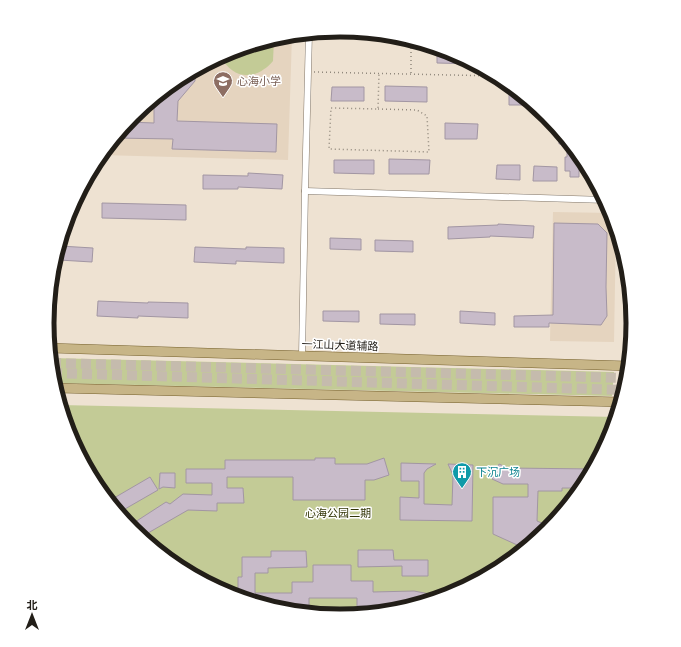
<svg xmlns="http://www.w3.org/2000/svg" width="681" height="647" font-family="'Source Sans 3','Noto Sans SC',sans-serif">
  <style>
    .built { fill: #e5d4bf }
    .green { fill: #c3cb96 }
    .building { fill: #c8bbc9; stroke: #a296a3 }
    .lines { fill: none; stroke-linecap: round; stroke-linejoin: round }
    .trunk-tunnel { stroke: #c5bbad; stroke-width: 10; stroke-dasharray: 10 5; stroke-linecap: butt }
    .minor-casing { stroke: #817669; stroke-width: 7 }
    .primary-casing { stroke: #75602c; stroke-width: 10 }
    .path { stroke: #90887c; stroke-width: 1.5; stroke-dasharray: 1 3; stroke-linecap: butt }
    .minor { stroke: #fff; stroke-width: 6 }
    .primary { stroke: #c7b587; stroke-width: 9 }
    .labels { text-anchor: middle; stroke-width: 3; stroke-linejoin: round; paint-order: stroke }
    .education-label { font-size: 11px; fill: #785e54; stroke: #fff; text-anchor: start }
    .street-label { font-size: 11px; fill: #221e18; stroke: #fff }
    .culture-label { font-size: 11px; fill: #0d838f; stroke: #fff; text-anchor: start }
    .park-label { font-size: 11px; fill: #313505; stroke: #fff }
    .rim { fill: none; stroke: #221e18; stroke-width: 5 }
  </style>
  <rect width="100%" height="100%" fill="#eee2d2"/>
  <g class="built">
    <polygon points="292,35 288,160 101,155 133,116 178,79 228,52 283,36"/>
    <polygon points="553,212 612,213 616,227 614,342 550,341"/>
  </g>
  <g class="green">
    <path d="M274,39L273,61C256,81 232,80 221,56L228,52Z"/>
    <polygon points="50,358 614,372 612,396 53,383"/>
    <polygon points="60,405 617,417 612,436 584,487 548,531 503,568 453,595 398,611 340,617 283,611 228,595 177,567 133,531 96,486 69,436"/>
  </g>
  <g class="building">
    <polygon points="437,48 453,52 475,64 437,63"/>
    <polygon points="195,70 195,81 178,101 177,121 277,124 276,152 172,149 173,139 115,138 128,122 154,123 154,98 178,79"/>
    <polygon points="385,86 427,87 427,102 385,101"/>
    <polygon points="332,87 364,87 364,101 331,101"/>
    <polygon points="517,90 529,100 534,105 509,105 509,91"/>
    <polygon points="445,123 478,124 477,139 445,139"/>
    <polygon points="559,129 585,162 579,164 579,177 570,177 570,171 565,171 565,157 567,157 567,144 559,144"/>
    <polygon points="389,159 430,160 429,174 389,174"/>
    <polygon points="334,160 374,160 374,174 334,173"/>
    <polygon points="497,165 520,165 520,180 496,179"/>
    <polygon points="534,166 557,167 557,181 533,181"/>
    <polygon points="248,173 283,175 282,189 238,187 238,189 203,189 203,175 248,176"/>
    <polygon points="102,203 186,205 186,220 102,218"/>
    <polygon points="554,223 598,224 607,233 606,287 607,316 601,325 549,323 549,327 514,327 514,316 553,315"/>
    <polygon points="498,224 534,226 533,238 490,236 490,237 448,239 448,227 498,225"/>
    <polygon points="330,238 361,239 361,250 330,249"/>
    <polygon points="375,240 413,241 413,252 375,251"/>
    <polygon points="60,246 93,248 92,262 59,260"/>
    <polygon points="195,247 246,249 246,247 284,248 284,263 236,261 236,264 194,262"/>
    <polygon points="98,301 148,303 148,302 188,303 188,318 138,316 138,318 97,316"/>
    <polygon points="323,311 359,311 359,322 323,321"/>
    <polygon points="460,311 495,313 495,325 460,323"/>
    <polygon points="380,314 415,314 415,325 380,324"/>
    <polygon points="315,458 335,458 335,464 367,464 384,458 389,475 374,480 365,480 365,500 293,500 293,477 227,477 227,488 243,488 244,503 217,503 217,511 188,510 148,533 148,543 132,529 132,524 166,502 170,504 183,494 212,495 212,483 186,483 186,469 225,469 225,460 315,460"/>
    <polygon points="401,463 436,464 427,469 424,473 424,504 452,505 453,475 448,464 473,465 472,521 400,520 400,497 419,498 419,481 401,481"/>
    <polygon points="499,464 508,468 594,469 584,487 575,498 575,488 562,488 562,491 538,491 537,521 551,527 548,531 526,549 493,534 493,497 528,497 528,484 503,484 492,479"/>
    <polygon points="160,473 175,473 175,488 163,487 159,489"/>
    <polygon points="150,477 158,490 118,513 106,498 114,498"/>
    <polygon points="358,550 393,550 394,560 428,560 428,576 402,576 402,566 358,567"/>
    <polygon points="271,551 306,551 307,567 268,568 268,573 255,573 255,593 292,593 292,582 313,582 313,565 351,565 351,581 373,581 373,592 414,591 446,597 409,608 394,608 394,609 377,609 377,605 357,606 357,598 309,598 309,606 287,607 287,609 275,609 261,605 261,602 251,602 238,598 238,577 242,577 242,557 271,557"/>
  </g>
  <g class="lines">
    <g class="trunk-tunnel">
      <polyline points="51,363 629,378"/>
      <polyline points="52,373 625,390"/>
    </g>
    <defs>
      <g id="minor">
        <polyline points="305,191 606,200"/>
        <polyline points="302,356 305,191 309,33"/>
      </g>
      <g id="primary">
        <polyline points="49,348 630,366"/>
        <polyline points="55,388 622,402"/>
      </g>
    </defs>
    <use href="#minor" class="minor-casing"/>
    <use href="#primary" class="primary-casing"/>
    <g class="path">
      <polyline points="411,40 411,74"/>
      <polyline points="314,72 496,76"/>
      <polyline points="378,109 417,110 427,116 429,152 329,149 331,108 378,109 379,73"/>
    </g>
    <use href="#minor" class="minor"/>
    <use href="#primary" class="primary"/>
  </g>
  <defs>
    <symbol id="school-pin" viewBox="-11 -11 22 30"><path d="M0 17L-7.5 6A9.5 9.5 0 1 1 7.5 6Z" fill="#8d6e63" stroke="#fff"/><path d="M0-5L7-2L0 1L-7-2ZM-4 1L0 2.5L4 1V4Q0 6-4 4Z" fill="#fff"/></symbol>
    <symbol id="building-pin" viewBox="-11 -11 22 30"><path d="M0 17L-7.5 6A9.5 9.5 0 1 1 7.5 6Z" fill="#0f9aa8" stroke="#fff"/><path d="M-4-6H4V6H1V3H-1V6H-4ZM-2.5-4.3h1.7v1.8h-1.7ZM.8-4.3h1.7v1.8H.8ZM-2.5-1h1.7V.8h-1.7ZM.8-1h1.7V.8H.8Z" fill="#fff"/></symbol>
  </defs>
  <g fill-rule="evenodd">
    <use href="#school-pin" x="212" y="70" width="22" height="30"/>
    <use href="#building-pin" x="451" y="461" width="22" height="30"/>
  </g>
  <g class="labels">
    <g class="education-label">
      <text x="237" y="85">心海小学</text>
    </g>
    <g class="street-label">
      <text transform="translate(340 345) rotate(2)" y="4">一江山大道辅路</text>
    </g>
    <g class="culture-label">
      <text x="476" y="476">下沉广场</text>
    </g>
    <g class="park-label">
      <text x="338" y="517">心海公园二期</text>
    </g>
  </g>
  <path d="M0 0H681V647H0ZM54 323a286 286 0 1 1 572 0a286 286 0 1 1-572 0Z" fill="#fff" fill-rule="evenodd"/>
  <path class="rim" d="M54 323a286 286 0 1 1 572 0a286 286 0 1 1-572 0Z"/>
  <g transform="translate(32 615)" stroke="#ffffff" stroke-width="3" paint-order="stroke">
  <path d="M0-3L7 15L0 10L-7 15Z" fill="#221e18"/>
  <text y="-6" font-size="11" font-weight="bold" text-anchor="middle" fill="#221e18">北</text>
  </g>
</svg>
